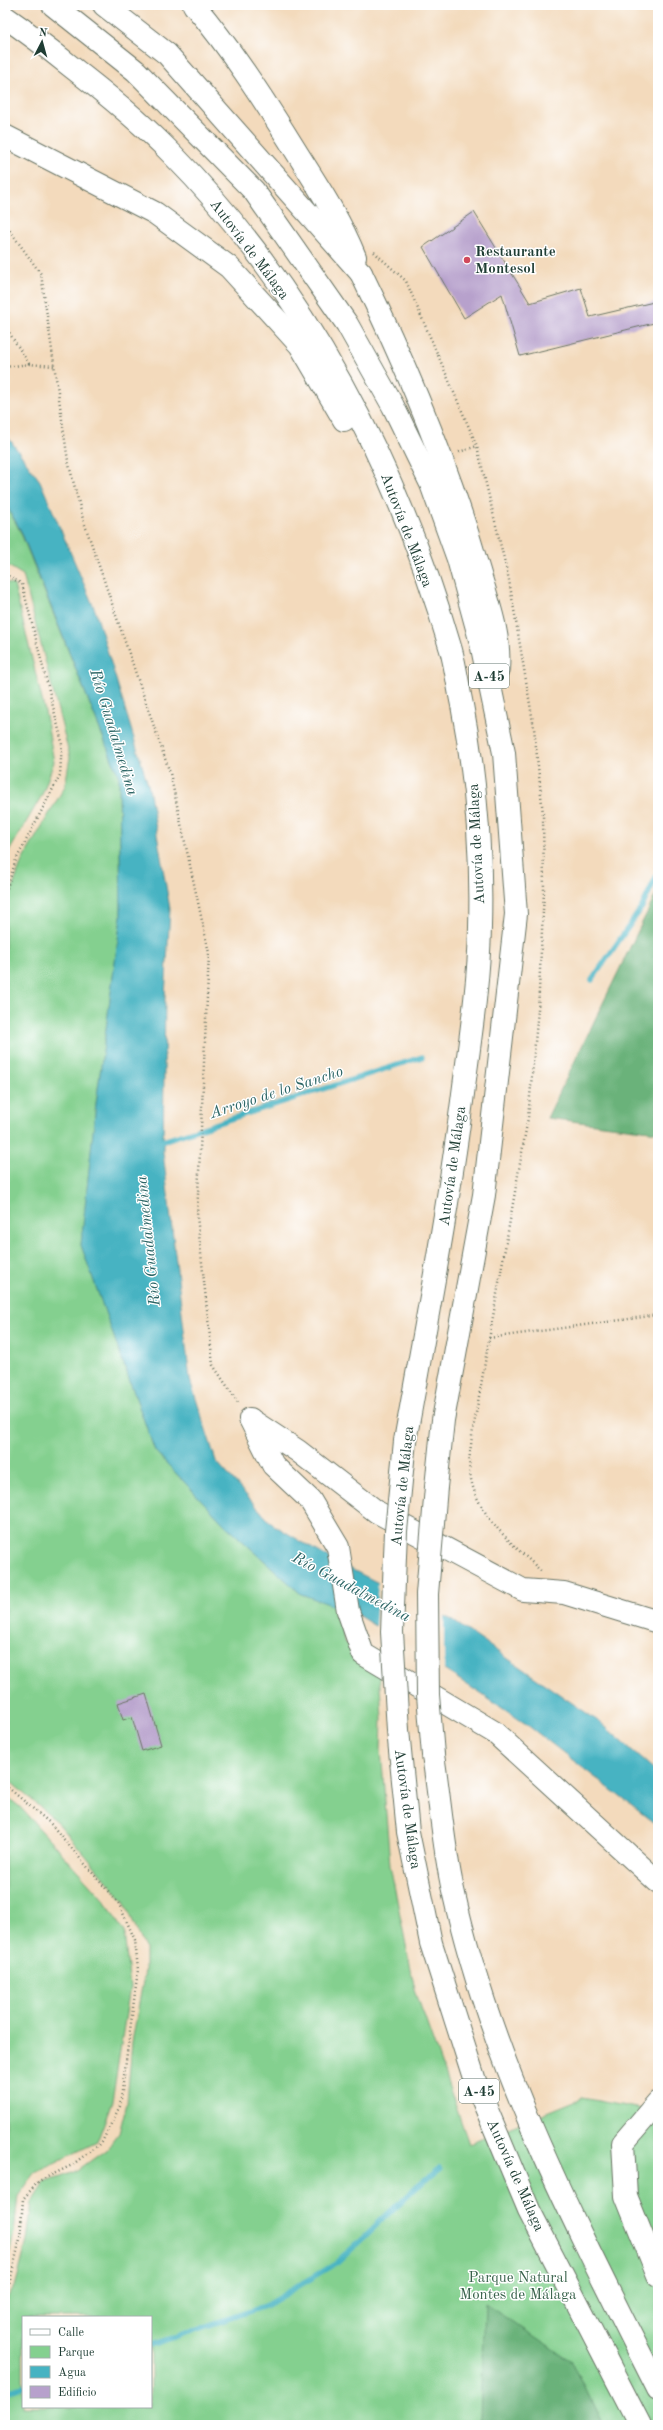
<svg xmlns="http://www.w3.org/2000/svg" width="663" height="2430" font-family="'Old Standard TT',serif">
  <style>
    .green { fill: #84d08f; stroke: #528662; fill-rule: evenodd }
    .forest { fill: #6bb27a; stroke: #457857 }
    .water { fill: #46b3c2; stroke: #32787b }
    .pier { fill: #f3dabc }
    .lines { fill: none; stroke-linecap: round; stroke-linejoin: round }
    .stream { stroke: #46b3c2; stroke-width: 5.5 }
    .building { fill: #b7a1cc }
    .minor-casing { stroke: #697464; stroke-width: 24 }
    .highway-casing { stroke: #697464; stroke-width: 24 }
    .path { stroke: #697464; stroke-width: 2.5; stroke-dasharray: 1 3; stroke-linecap: butt }
    .minor { stroke: #fff; stroke-width: 22 }
    .highway { stroke: #fff; stroke-width: 22 }
    .highway-bridge-casing { stroke: #697464; stroke-width: 24; stroke-linecap: butt }
    .highway-bridge { stroke: #fff; stroke-width: 22 }
    .poi-dot { fill: #d1495b; stroke: #fff; stroke-width: 1.5 }
    .labels { text-anchor: middle; stroke-width: 3; stroke-linejoin: round; paint-order: stroke }
    .shield { fill: #fff; stroke: #627771; stroke-width: 1 }
    .shield-label { font-size: 14px; font-weight: bold; fill: #1f3d34 }
    .street-label { font-size: 15px; fill: #1f3d34; stroke: #fff }
    .poi-label { font-size: 15px; font-weight: bold; fill: #1f3d34; stroke: #fff; text-anchor: start }
    .park-label { font-size: 15px; fill: #38624b; stroke: #fff }
    .water-label { font-size: 16px; font-style: italic; fill: #2d6666; stroke: #fff }
  </style>
  <rect width="100%" height="100%" fill="#fff"/>
  <filter id="ink" filterUnits="userSpaceOnUse"><feTurbulence type="fractalNoise" baseFrequency=".025" numOctaves="2"/><feDisplacementMap in="SourceGraphic" scale="8" xChannelSelector="R" yChannelSelector="G"/><feConvolveMatrix kernelMatrix="1 2 1 2 8 2 1 2 1" color-interpolation-filters="sRGB"/></filter>
  <filter id="wash" filterUnits="userSpaceOnUse"><feTurbulence type="fractalNoise" baseFrequency=".012" numOctaves="4" result="noise"/><feDisplacementMap in="SourceGraphic" scale="16" xChannelSelector="R" yChannelSelector="G"/><feGaussianBlur stdDeviation="0.9" result="paint"/><feColorMatrix in="noise" values="0 0 0 0 0 0 0 0 0 0 0 0 0 0 0 0 0 1.4 0 .05"/><feComposite in="paint" operator="in"/></filter>
  <g filter="url(#wash)">
    <rect width="100%" height="100%" fill="#f3dabc"/>
    <g class="green">
      <path d="M5,503L20,531L119,777L121,917L96,1104L81,1245L155,1451L224,1524L301,1594L339,1607L344,1642L379,1669L382,1719L381,1750L390,1865L415,1990L469,2144L582,2098L658,2112V2425H5V2300L15,2287L27,2241L32,2202L44,2183L75,2172L107,2149L119,2133L127,2102L132,2042L145,1970V1948L124,1901L58,1823L5,1777V909L22,861L65,786L70,757L23,575L5,564ZM23,2317H151V2407H23Z"/>
      <polygon points="5,582 14,585 46,716 54,762 42,795 7,855 5,863"/>
      <polygon points="5,1795 20,1807 103,1899 124,1932 130,1987 112,2102 97,2142 36,2172 18,2196 14,2232 5,2277"/>
    </g>
    <g class="forest">
      <polygon points="658,890 658,1132 547,1118"/>
      <polygon points="485,2304 572,2361 603,2425 478,2425 481,2418"/>
    </g>
    <polygon class="water" points="5,433 40,481 95,610 149,788 170,909 165,997 163,1152 190,1380 216,1461 272,1524 329,1558 452,1620 601,1723 658,1773 658,1826 526,1724 460,1680 356,1614 301,1594 224,1524 155,1451 81,1245 96,1104 121,917 119,777 21,531 5,503"/>
    <polygon class="pier" points="378,1581 444,1614 444,1673 375,1628"/>
    <g class="lines">
      <g class="stream">
        <polyline points="592,980 642,907 658,873"/>
        <polyline points="156,1143 422,1057"/>
        <polyline points="151,2345 265,2306 337,2263 417,2186 440,2168"/>
        <polyline points="5,2391 23,2386"/>
      </g>
    </g>
    <g id="blocks">
      <g class="building">
        <polygon points="474,212 530,303 581,288 590,317 658,301 658,322 520,356 502,294 464,318 423,247"/>
        <polygon points="146,1694 161,1745 142,1751 132,1717 123,1720 118,1703"/>
      </g>
    </g>
  </g>
  <g filter="url(#ink)">
    <use href="#blocks" fill-opacity="0" stroke="#697464" stroke-width="1"/>
    <g class="lines">
      <defs>
        <g id="minor">
          <polyline points="104,5 167,54 361,273"/>
          <path d="M194,5C231,49 262,97 292,145C315,182 339,217 355,257"/>
          <polyline points="250,1419 273,1465 310,1500 338,1547 348,1611 363,1654 494,1732 658,1882"/>
          <polyline points="251,1420 298,1451 377,1512 523,1590 564,1593 658,1622"/>
          <polyline points="658,2102 623,2143 626,2196 658,2275"/>
        </g>
        <g id="highway">
          <polyline points="53,5 136,71 254,191 347,324 393,406 431,484 458,559 481,643 504,753 516,914 484,1195 443,1420 436,1487"/>
          <path d="M5,17C27,32 48,48 69,65C105,93 140,121 172,154C306,290 398,467 451,650C456,668 458,687 462,705C476,778 482,853 480,927C479,980 471,1034 464,1086C449,1205 426,1323 405,1441"/>
          <polyline points="5,136 155,213 229,267 300,345 344,420"/>
          <path d="M361,273C408,369 449,468 479,571C488,602 501,636 498,669"/>
          <polyline points="398,1730 408,1832 431,1943 476,2084 529,2210 640,2425"/>
          <path d="M433,1755C440,1799 443,1846 453,1890C492,2067 577,2228 658,2389"/>
        </g>
      </defs>
      <use href="#minor" class="minor-casing"/>
      <use href="#highway" class="highway-casing"/>
      <g class="path">
        <polyline points="5,224 41,274 68,461 83,519 170,773 209,953 197,1216 213,1365 239,1404"/>
        <path d="M374,252L406,281L477,446L509,580L534,728L543,814L544,891L538,1010L528,1118L472,1436C471,1448 468,1461 470,1473C475,1515 513,1544 541,1571"/>
        <polyline points="5,326 29,364"/>
        <polyline points="5,367 29,364 54,366"/>
        <polyline points="459,452 477,446"/>
        <polyline points="5,574 22,584 62,742 60,775 16,860 5,894"/>
        <polyline points="489,1338 658,1315"/>
        <polyline points="5,1785 50,1823 119,1904 135,1940 138,1970 120,2106 102,2142 72,2165 39,2181 23,2199 20,2239 9,2285 5,2289"/>
      </g>
      <use href="#minor" class="minor"/>
      <use href="#highway" class="highway"/>
      <defs>
        <g id="highway-bridge">
          <polyline points="398,1730 392,1632 396,1531 405,1441"/>
          <polyline points="433,1755 428,1695 427,1594 436,1487"/>
        </g>
      </defs>
      <use href="#highway-bridge" class="highway-bridge-casing"/>
      <use href="#highway-bridge" class="highway-bridge"/>
    </g>
  </g>
  <circle class="poi-dot" cx="467" cy="260" r="4"/>
  <g class="labels">
    <g class="shield">
      <rect x="469" y="664" width="40" height="24" rx="3"/>
      <rect x="459" y="2079" width="40" height="24" rx="3"/>
    </g>
    <g class="shield-label">
      <text x="489" y="681">A-45</text>
      <text x="479" y="2096">A-45</text>
    </g>
    <g class="street-label">
      <text transform="translate(250 249) rotate(53)" y="5">Autovía de Málaga</text>
      <text transform="translate(407 530) rotate(69)" y="5">Autovía de Málaga</text>
      <text transform="translate(476 844) rotate(-93)" y="5">Autovía de Málaga</text>
      <text transform="translate(452 1166) rotate(-82)" y="5">Autovía de Málaga</text>
      <text transform="translate(402 1486) rotate(-84)" y="5">Autovía de Málaga</text>
      <text transform="translate(408 1809) rotate(82)" y="5">Autovía de Málaga</text>
      <text transform="translate(516 2175) rotate(66)" y="5">Autovía de Málaga</text>
    </g>
    <g class="poi-label">
      <text x="475" y="256">Restaurante<tspan x="475" dy="17">Montesol</tspan></text>
    </g>
    <g class="park-label">
      <text x="518" y="2282">Parque Natural<tspan x="518" dy="17">Montes de Málaga</tspan></text>
    </g>
    <g class="water-label">
      <text transform="translate(115 732) rotate(73)" y="6">Río Guadalmedina</text>
      <text transform="translate(276 1091) rotate(-18)" y="6">Arroyo de lo Sancho</text>
      <text transform="translate(147 1241) rotate(-96)" y="6">Río Guadalmedina</text>
      <text transform="translate(352 1586) rotate(28)" y="6">Río Guadalmedina</text>
    </g>
  </g>
  <rect width="663" height="2430" fill="none" stroke="#fff" stroke-width="20"/>
  <rect x="22" y="2316" width="130" height="92" fill="#ffffff" stroke="#a5b1ae"/>
  <rect x="30" y="2329" width="20" height="6" fill="#ffffff" stroke="#a5b1ae"/>
  <text x="58" y="2336" font-size="12" fill="#1f3d34">Calle</text>
  <rect x="30" y="2346" width="20" height="12" fill="#84d08f" stroke="#a5b1ae"/>
  <text x="58" y="2356" font-size="12" fill="#1f3d34">Parque</text>
  <rect x="30" y="2366" width="20" height="12" fill="#46b3c2" stroke="#a5b1ae"/>
  <text x="58" y="2376" font-size="12" fill="#1f3d34">Agua</text>
  <rect x="30" y="2386" width="20" height="12" fill="#b7a1cc" stroke="#a5b1ae"/>
  <text x="58" y="2396" font-size="12" fill="#1f3d34">Edificio</text>
  <g transform="translate(42 42) rotate(6)" stroke="#ffffff" stroke-width="3" paint-order="stroke">
  <path d="M0-3L7 15L0 10L-7 15Z" fill="#1f3d34"/>
  <text y="-6" font-size="11" font-weight="bold" text-anchor="middle" fill="#1f3d34">N</text>
  </g>
</svg>
